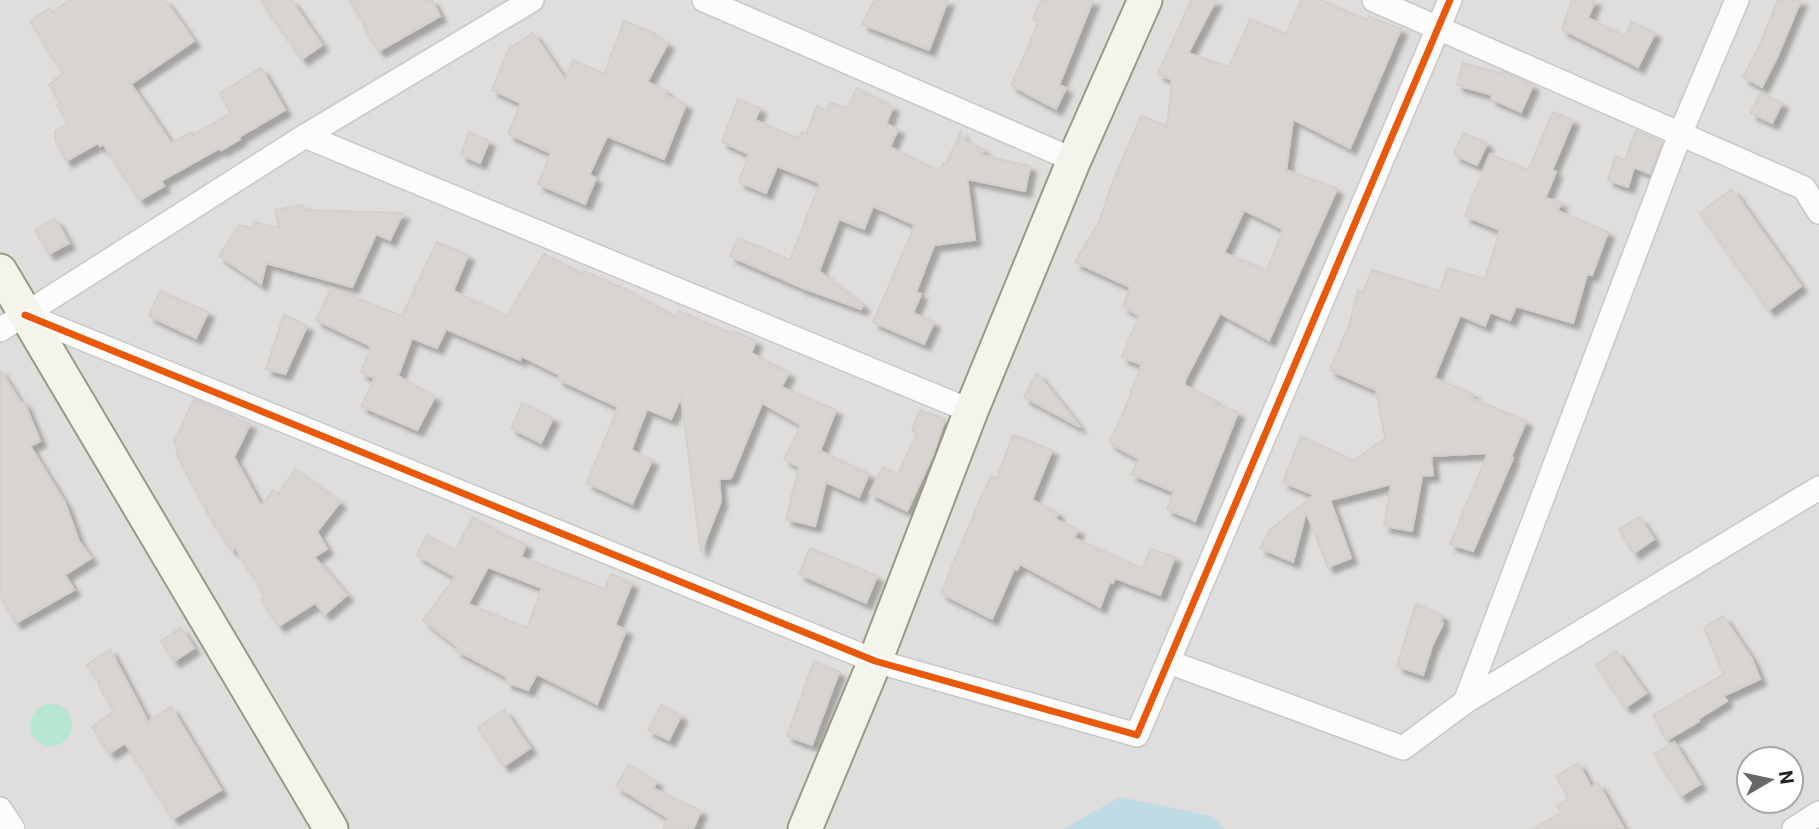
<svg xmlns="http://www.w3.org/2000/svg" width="1819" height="829" font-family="Roboto,sans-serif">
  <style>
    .residential { fill: #dfdedc; fill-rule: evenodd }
    .pitch { fill: #b7e6d2 }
    .water { fill: #bfdbe3 }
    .building { fill: #d7d4d2; stroke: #d3d0cc; stroke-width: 2; fill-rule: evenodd; filter: url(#shadow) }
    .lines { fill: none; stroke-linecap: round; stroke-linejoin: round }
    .street-casing { stroke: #c9c8c7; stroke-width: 26 }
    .secondary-casing { stroke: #999a82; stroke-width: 37 }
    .street { stroke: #fdfcfc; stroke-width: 23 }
    .secondary { stroke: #f4f4ed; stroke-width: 33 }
    .cycleway-casing { stroke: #fff; stroke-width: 11 }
    .cycleway { stroke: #e8590c; stroke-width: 7 }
  </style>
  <defs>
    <filter id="shadow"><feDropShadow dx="6" dy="6" stdDeviation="2" flood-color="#0004"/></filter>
  </defs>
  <rect width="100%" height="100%" fill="#f0eeeb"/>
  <path class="residential" d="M0,0H1819V829H0ZM1749,759H1791V801H1749Z"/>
  <circle class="pitch" cx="51" cy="725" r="21"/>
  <polygon class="water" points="1120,797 1211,816 1225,829 1063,829"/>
  <g class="building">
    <polygon points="70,0 165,0 194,41 131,84 171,143 192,132 193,135 231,113 220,93 261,68 285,110 239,137 240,139 221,150 220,148 161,181 164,186 140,200 103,144 100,146 98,143 66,161 55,140 55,131 68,124 57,105 61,102 49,85 63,73 30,21 50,8 52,12"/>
    <polygon points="261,0 291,0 322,45 302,59"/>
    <polygon points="349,0 432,0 440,16 379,51 363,26 366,24"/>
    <polygon points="875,0 948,0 929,50 862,24"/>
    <polygon points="1041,0 1093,0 1059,85 1066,88 1056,109 1011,85 1039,22 1033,19"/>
    <path d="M1191,0H1216L1188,53L1229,67L1250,19L1286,34L1301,0H1321L1367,20L1369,16L1401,29L1350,148L1293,119L1286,170L1336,188V191L1269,340L1220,313L1186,378L1184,385L1216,401L1214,404L1238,412L1195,521L1167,509L1174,492L1131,474L1139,459L1110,443L1131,394H1130L1143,361L1140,364L1122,357L1139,316L1123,306L1130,287L1075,262L1099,222L1113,181L1141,116L1167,126L1172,80L1158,74ZM1244,210L1283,229L1267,270L1224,253Z"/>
    <polygon points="1572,0 1595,0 1588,18 1625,36 1632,22 1655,33 1638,67 1562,29"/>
    <polygon points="1778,0 1801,0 1778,55 1762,87 1743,77 1758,49"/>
    <polygon points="624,21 654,33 653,35 668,43 647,82 667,91 665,95 686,104 664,159 607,136 589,175 596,178 585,204 538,184 551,153 508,134 521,103 492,90 508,50 533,33 565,80 573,60 604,74"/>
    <polygon points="1463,63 1501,73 1502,71 1533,85 1521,112 1491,99 1492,95 1457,85"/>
    <polygon points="857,88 893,107 886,124 898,129 890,147 939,171 943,163 946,164 961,132 962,139 984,150 981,155 1030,166 1025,191 967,179 975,240 934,245 916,292 921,294 913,313 934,322 924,344 873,322 915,225 873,206 864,229 839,219 819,271 863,305 861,309 803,288 730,256 738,238 790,260 820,183 777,166 766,193 739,182 749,154 722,142 738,99 760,108 755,120 799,139 802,132 806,134 817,106 827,110 830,102 847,108"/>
    <polygon points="1760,93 1782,103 1772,123 1751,113"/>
    <polygon points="1553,112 1573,120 1552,170 1556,172 1545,198 1561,202 1558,211 1608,232 1592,275 1587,274 1573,323 1516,306 1510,320 1490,312 1485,326 1460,315 1434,378 1473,394 1471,398 1526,421 1511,457 1513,458 1473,551 1450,544 1488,453 1431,456 1433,475 1422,476 1412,531 1384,526 1391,484 1330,500 1351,558 1328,567 1306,512 1293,562 1260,548 1270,530 1314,495 1283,482 1301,436 1354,461 1385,438 1376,390 1330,370 1349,325 1358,290 1363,292 1372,270 1440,291 1447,268 1485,279 1500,230 1465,216 1490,154 1528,170"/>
    <polygon points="1636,131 1662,142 1650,174 1634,167 1628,187 1608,180 1615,156 1625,160"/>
    <polygon points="469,132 489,141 480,163 461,155"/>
    <polygon points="1463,133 1487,143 1477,165 1454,155"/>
    <polygon points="1732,189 1801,286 1769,310 1700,213"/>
    <polygon points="303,205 304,210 403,213 390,240 376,234 352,287 266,263 261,284 219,256 239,225 253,228 254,222 279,228 275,210"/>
    <polygon points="55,219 69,243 49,254 35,230"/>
    <polygon points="437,242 468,255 453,291 507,316 544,254 583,274 584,271 627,290 676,317 679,311 733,334 734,331 756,341 751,353 789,373 781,387 836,410 820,451 869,474 859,497 826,482 815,526 786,519 799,467 784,459 801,425 762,403 731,478 719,479 721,501 701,552 681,397 671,419 647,409 631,450 652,460 632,504 587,483 618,407 558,379 560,375 522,356 520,360 446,329 437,348 412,338 398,376 435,397 417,430 361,406 375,378 361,373 371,346 316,320 331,288 402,316"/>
    <polygon points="160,291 208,312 196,338 149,316"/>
    <polygon points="284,315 307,326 285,374 266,369"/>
    <polygon points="0,370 21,403 24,402 40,441 30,446 65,503 79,541 91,558 65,575 74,590 16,623 0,595"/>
    <polygon points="1037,373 1080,427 1024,397"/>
    <polygon points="194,399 250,424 234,457 261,506 273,490 278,494 295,469 340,502 317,532 327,549 314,557 347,595 325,614 315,603 279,626 261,599 265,596 235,547 232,550 213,522 176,453 179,451 174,443"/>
    <polygon points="522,403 553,418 541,443 511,428"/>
    <polygon points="920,410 945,419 931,459 907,511 870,493 883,467 898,474 917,433 912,431"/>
    <polygon points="1013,435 1052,450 1032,500 1058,513 1055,519 1078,530 1074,538 1143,569 1150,549 1175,557 1160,595 1115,578 1113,583 1110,581 1100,607 1020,564 1017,570 1014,569 992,619 941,593 979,502 991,476 996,478 999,473"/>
    <path d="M473,517L506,536L526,544L521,557L605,589L611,574L632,583L615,625L626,630L597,704L537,674L528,690L506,682L507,677L456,650L458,647L423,620L455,577L417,555L427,535L455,551ZM488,567L542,588L527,628L468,604Z"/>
    <polygon points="1639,517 1654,539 1634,553 1619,529"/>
    <polygon points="810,548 877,576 866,603 799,574"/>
    <polygon points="1416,604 1443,616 1440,622 1443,623 1432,646 1423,675 1397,666"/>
    <polygon points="1723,616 1752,659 1760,679 1723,696 1727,701 1698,719 1699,721 1667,740 1653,715 1724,674 1704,628"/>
    <polygon points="181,628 194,648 174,661 161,641"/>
    <polygon points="110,649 148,722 171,707 221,790 173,819 125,743 110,753 92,727 114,711 98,684 100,683 87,665"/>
    <polygon points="1616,651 1646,693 1626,707 1596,665"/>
    <polygon points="814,661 839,672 812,745 787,736"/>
    <polygon points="661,705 681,716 669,740 648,730"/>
    <polygon points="504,710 530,748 504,766 478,727"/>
    <polygon points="1674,742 1700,784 1681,796 1654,754"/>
    <polygon points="1578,763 1591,787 1598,783 1624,829 1533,829 1561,813 1557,806 1569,798 1556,776"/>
    <polygon points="629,765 657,782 653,788 701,811 693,829 663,829 668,818 616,786"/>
  </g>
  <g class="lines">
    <defs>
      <g id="street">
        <polyline points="704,0 1074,160"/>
        <polyline points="1374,0 1804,188 1819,212"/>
        <polyline points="305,136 971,411"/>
        <polyline points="25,315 875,661 1137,735 1450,0"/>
        <polyline points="0,330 305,136 532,0"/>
        <polyline points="1169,662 1403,748 1465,702 1819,488"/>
        <polyline points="1465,702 1681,132 1737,0"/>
        <polyline points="0,809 13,829"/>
        <polyline points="1794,829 1819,813"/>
      </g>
      <g id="secondary">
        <polyline points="0,271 331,829"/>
        <polyline points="805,829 875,661 971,411 1074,160 1145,0"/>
      </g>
    </defs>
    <use href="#street" class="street-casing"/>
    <use href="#secondary" class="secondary-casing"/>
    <use href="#street" class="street"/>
    <use href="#secondary" class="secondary"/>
    <defs>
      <polyline id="cycleway" points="25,315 875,661 1137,735 1450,0"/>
    </defs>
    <use href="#cycleway" class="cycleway-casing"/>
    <use href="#cycleway" class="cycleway"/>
  </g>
  <g transform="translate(1770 780) rotate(81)"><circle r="33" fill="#ffffff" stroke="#a7a7a7" stroke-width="2"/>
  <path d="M0-5L12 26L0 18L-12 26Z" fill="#6a6968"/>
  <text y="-10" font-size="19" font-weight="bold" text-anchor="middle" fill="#222222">N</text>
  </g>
</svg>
